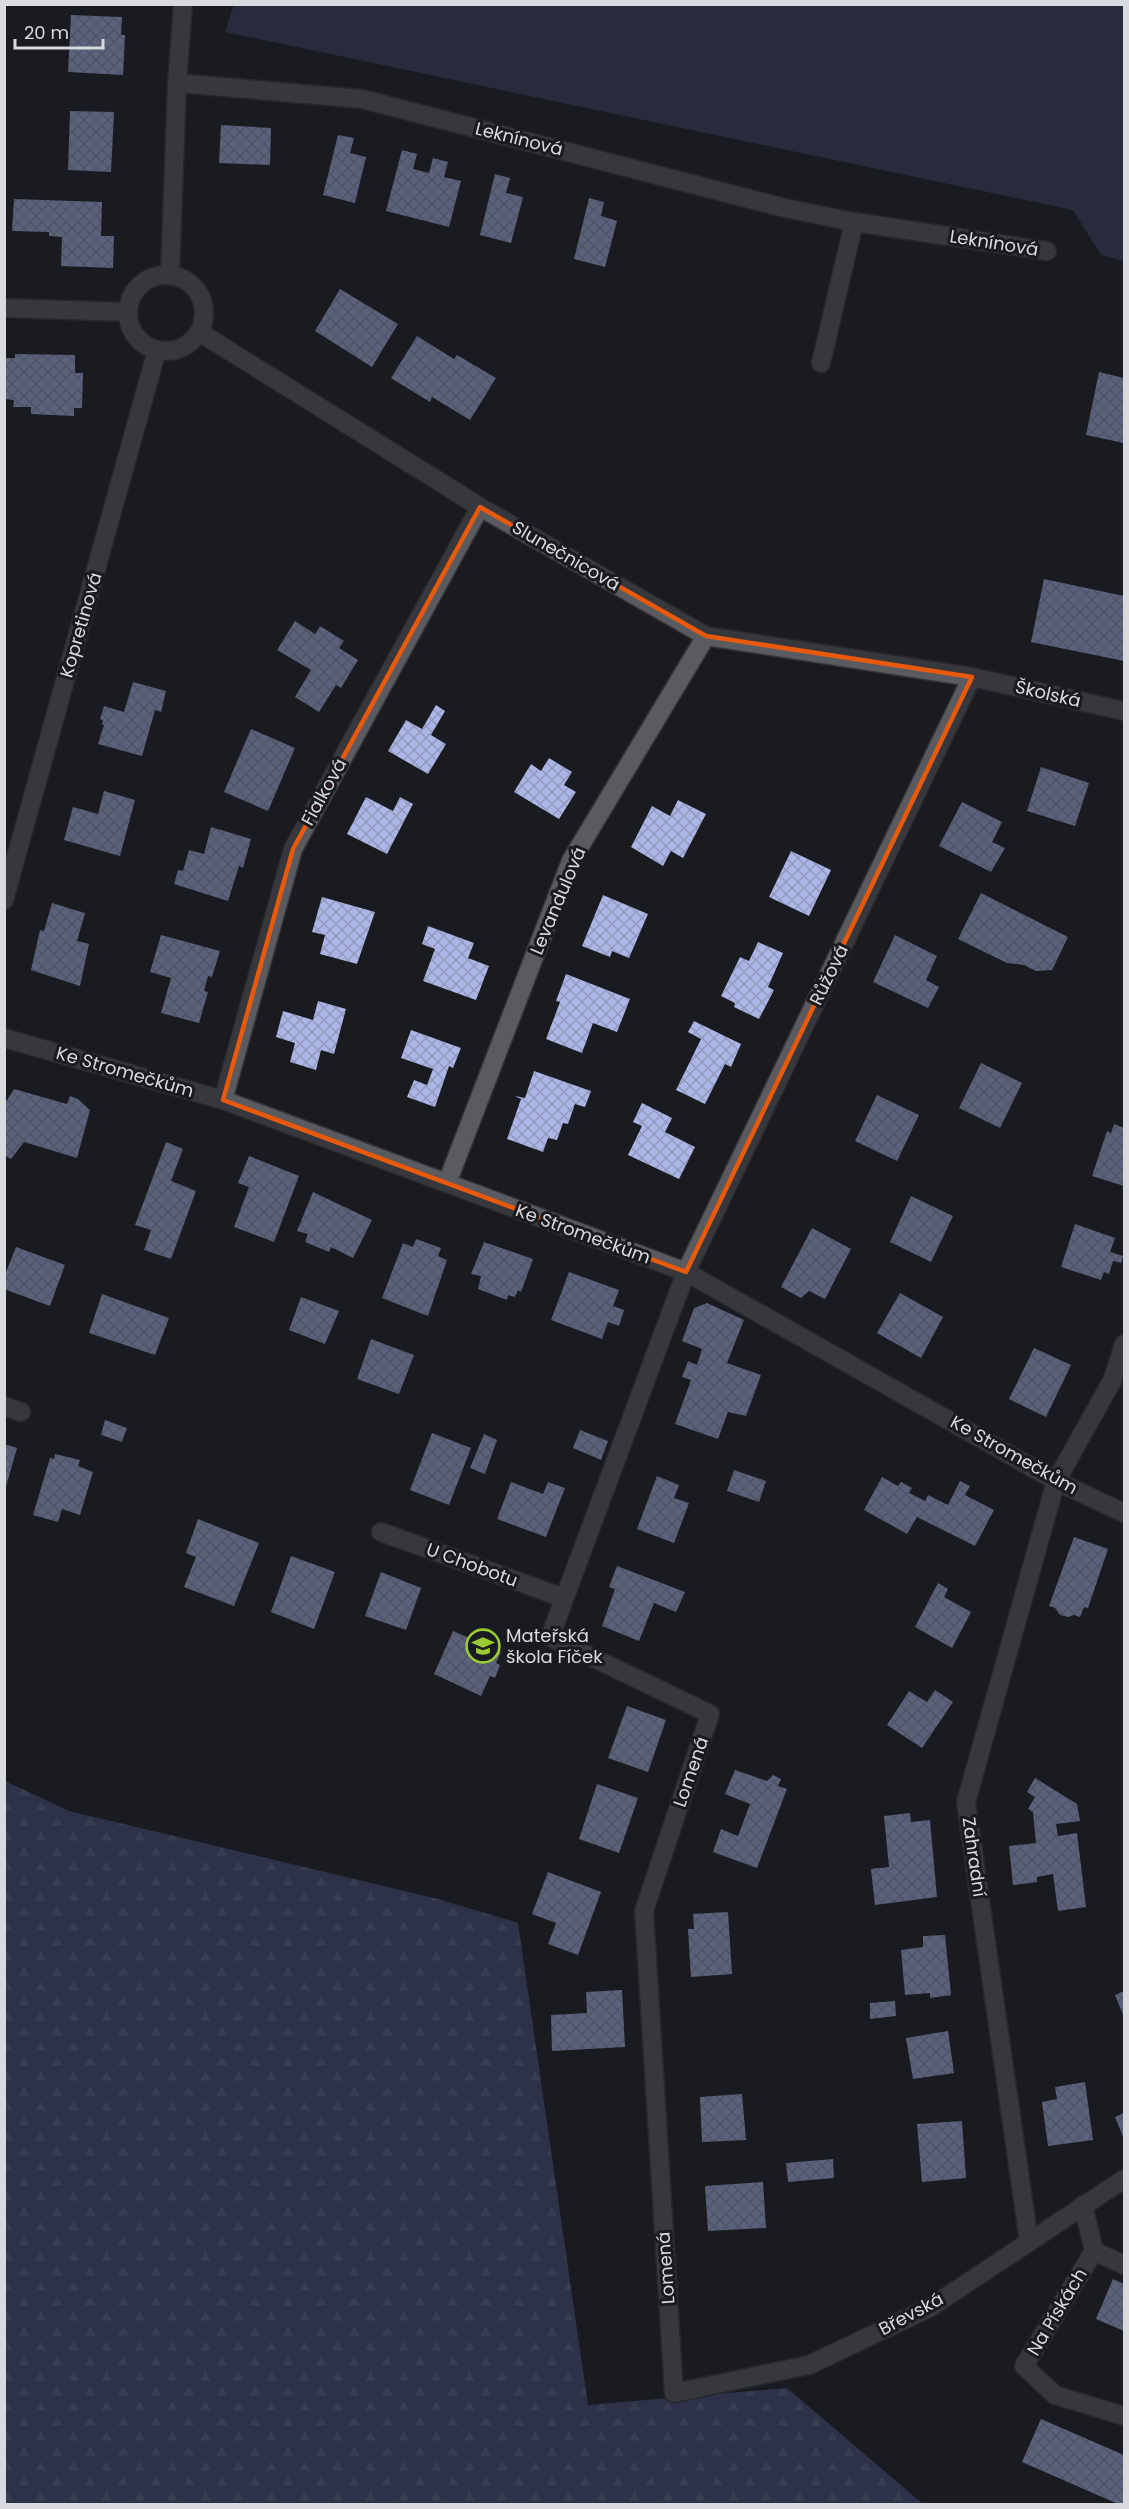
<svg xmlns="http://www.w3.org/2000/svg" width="1129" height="2509" font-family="Poppins,sans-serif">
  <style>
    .grass { fill: #3b3f5b }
    .forest { fill: url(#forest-firs) }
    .building { fill: url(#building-cross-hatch) }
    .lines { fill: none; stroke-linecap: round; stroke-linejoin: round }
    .street-casing { stroke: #343538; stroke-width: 21 }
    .street { stroke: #595b60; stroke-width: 18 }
    .marked { fill: none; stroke: #e8590c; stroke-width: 4.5; stroke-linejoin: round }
    .labels { text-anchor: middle; stroke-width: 6; stroke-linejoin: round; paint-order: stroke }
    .street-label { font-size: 18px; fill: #d9dadd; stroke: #1a1b20 }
    .poi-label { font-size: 18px; fill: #d9dadd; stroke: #1a1b20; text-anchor: start }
  </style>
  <defs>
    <pattern id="forest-firs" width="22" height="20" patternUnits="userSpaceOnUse" patternTransform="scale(1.5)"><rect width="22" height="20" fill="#474e78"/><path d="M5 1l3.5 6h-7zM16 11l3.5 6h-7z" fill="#61678b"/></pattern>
    <pattern id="building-cross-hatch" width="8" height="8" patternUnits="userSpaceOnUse" patternTransform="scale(1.5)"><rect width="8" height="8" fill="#acb6e6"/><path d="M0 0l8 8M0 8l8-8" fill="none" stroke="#9199bd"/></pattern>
  </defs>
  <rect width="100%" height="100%" fill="#1a1b20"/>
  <polygon class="grass" points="234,4 1124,5 1124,261 1101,255 1073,210 225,32"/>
  <polygon class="forest" points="5,1781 69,1811 438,1899 518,1923 588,2405 787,2388 923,2504 5,2504"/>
  <g class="building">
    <polygon points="71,15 122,17 121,35 125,35 123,75 68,72"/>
    <polygon points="70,111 114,112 111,172 68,170"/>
    <polygon points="221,125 271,128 270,165 219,163"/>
    <polygon points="338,135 354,138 350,153 366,157 355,203 323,195"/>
    <polygon points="402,150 417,154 413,169 429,173 433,158 448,162 444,177 461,181 449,227 386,211"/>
    <polygon points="495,174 510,178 506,193 523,197 511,243 480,235"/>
    <polygon points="589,198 604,202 601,216 617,221 605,267 574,259"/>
    <polygon points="14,199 102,202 101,236 114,236 113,268 61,266 62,237 49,236 49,232 12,231"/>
    <polygon points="340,289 398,324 372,367 315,331"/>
    <polygon points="417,336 454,359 457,355 496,378 470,420 432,397 430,402 391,378"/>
    <polygon points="15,354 75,355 75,373 83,373 82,408 74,408 74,416 31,414 31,407 13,407 14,400 5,399 5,358 15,358"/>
    <polygon points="1099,372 1124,378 1124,443 1086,435"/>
    <polygon points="1044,579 1124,596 1124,661 1031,642"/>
    <polygon points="295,621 315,634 320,626 344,641 339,648 358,660 341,688 336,685 319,712 295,697 311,670 277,650"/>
    <polygon points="133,682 166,691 161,712 155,710 142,756 98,744 104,725 102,725 103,720 100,719 104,706 124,712"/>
    <polygon points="436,705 445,711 431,735 446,744 428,774 388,751 406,720 422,729"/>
    <polygon points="251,729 295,748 268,811 224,792"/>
    <polygon points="549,758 572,772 564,785 576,792 559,819 514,792 531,764 541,771"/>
    <polygon points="1041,767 1089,783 1075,826 1027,811"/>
    <polygon points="104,791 135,800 120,856 64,840 73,807 98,814"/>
    <polygon points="366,797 393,811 400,797 413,804 387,854 347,834"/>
    <polygon points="678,800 706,814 683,858 671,851 663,866 631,847 652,806 670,816"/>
    <polygon points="962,802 1002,822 992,842 1005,848 991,872 939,846"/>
    <polygon points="211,827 251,839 243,868 239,866 228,901 174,884 178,870 183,871 189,850 204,854"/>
    <polygon points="791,851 831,870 809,916 769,897"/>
    <polygon points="981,893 1068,937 1052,970 1036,971 1024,965 1007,963 958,939"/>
    <polygon points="603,895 648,914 629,958 612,951 610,957 582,946"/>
    <polygon points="322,897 375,912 357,964 320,954 325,935 312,932"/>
    <polygon points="52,903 85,913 77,941 89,944 80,986 31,970 40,930 44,931"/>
    <polygon points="428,926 474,943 468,958 489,966 476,1000 423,981 435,949 422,944"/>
    <polygon points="161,935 220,951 212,977 208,976 204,991 208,992 199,1023 161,1013 171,978 150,972"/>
    <polygon points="895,935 937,956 926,980 939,987 928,1008 873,982"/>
    <polygon points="758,942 783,953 768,987 774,990 759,1019 734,1007 735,1003 721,996 740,957 749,961"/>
    <polygon points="566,974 630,999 617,1032 593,1023 582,1053 546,1039 560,1002 556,1001"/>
    <polygon points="318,1001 346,1009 334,1054 321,1050 316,1070 290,1062 295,1043 276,1037 283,1011 313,1020"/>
    <polygon points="694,1021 741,1044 731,1067 725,1064 705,1104 676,1090 701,1039 688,1032"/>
    <polygon points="411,1030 461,1048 453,1068 449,1066 435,1107 407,1097 414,1080 427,1085 433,1069 401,1058"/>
    <polygon points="981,1063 1022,1083 1000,1128 959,1108"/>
    <polygon points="534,1071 591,1091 585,1107 575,1104 568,1124 563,1123 557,1140 548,1138 543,1152 507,1139 521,1099 515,1096 525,1098"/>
    <polygon points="14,1089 67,1104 70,1096 78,1099 90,1110 77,1158 24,1142 11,1159 4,1155 4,1105"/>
    <polygon points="877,1095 919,1115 897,1161 855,1141"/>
    <polygon points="642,1103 672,1118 665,1132 695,1147 679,1179 628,1155 642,1126 633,1122"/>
    <polygon points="1114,1124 1124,1128 1124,1186 1092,1176 1107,1131 1111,1133"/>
    <polygon points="166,1142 183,1149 171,1181 196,1191 171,1259 144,1250 151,1230 135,1225"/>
    <polygon points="249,1156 299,1176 274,1242 234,1227 249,1187 238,1183"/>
    <polygon points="313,1192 372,1220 353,1258 331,1247 329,1252 305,1242 308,1234 297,1231"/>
    <polygon points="911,1196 953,1216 931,1262 890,1242"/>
    <polygon points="1075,1224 1115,1238 1110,1252 1123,1256 1121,1263 1113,1261 1109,1274 1104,1272 1101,1280 1061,1267"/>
    <polygon points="812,1228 851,1249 825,1299 809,1291 801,1298 781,1287"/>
    <polygon points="416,1239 441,1248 438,1256 447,1260 428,1316 382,1298 403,1243 413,1247"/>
    <polygon points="484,1242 533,1259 521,1292 518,1290 515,1297 508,1295 507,1300 478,1289 481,1276 471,1274"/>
    <polygon points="16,1247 65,1265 50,1306 4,1289 4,1277"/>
    <polygon points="569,1272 619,1290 613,1306 624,1310 619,1326 608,1322 602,1339 551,1320"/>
    <polygon points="900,1293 943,1317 921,1358 877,1333"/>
    <polygon points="102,1294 169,1318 155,1355 89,1333"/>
    <polygon points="301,1297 339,1311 325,1344 289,1330"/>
    <polygon points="707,1303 744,1320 727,1363 761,1375 746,1416 728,1412 718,1439 675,1424 691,1380 682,1377 688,1361 697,1365 702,1349 682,1341 694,1308"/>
    <polygon points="371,1339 414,1355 399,1394 357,1379"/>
    <polygon points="1034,1348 1071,1365 1046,1417 1009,1399"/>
    <polygon points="105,1420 127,1428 122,1442 101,1435"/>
    <polygon points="580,1430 608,1441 601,1460 573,1448"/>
    <polygon points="432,1433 471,1448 449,1505 410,1490"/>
    <polygon points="484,1434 497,1440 485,1474 470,1468"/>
    <polygon points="4,1444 17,1448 5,1490 4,1490"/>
    <polygon points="55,1454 80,1460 78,1466 93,1472 80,1515 62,1509 58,1522 33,1515 50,1458 54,1459"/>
    <polygon points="734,1470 766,1481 759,1502 727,1491"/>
    <polygon points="657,1476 679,1485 674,1498 689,1503 674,1543 637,1529"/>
    <polygon points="882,1477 898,1486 901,1482 912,1488 909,1493 925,1501 928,1495 948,1505 960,1481 970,1486 965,1495 994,1510 975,1546 917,1517 907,1534 864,1510"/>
    <polygon points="511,1482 543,1494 548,1482 565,1488 546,1537 497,1519"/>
    <polygon points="198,1519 259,1543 234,1606 184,1587 196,1557 186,1553"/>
    <polygon points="1074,1537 1108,1549 1088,1608 1084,1607 1080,1617 1074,1615 1068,1617 1060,1615 1055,1608 1049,1606"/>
    <polygon points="291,1556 335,1572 314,1629 271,1612"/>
    <polygon points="617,1566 685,1592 676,1612 654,1603 639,1641 602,1626 615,1589 609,1587"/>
    <polygon points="381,1572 421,1588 406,1630 365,1616"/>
    <polygon points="938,1583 948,1589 944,1597 971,1612 952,1648 915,1627"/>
    <polygon points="453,1631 501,1652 496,1663 500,1665 495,1678 490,1676 481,1696 434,1674"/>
    <polygon points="935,1690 953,1702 922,1748 887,1725 909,1691 927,1702"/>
    <polygon points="627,1706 666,1720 648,1772 608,1758"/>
    <polygon points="735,1770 767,1781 773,1775 781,1779 778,1786 787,1789 757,1868 713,1852 721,1829 738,1836 750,1804 725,1794"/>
    <polygon points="1035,1778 1077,1804 1080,1821 1056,1824 1058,1836 1077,1833 1086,1907 1058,1911 1053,1874 1037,1877 1037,1882 1013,1885 1009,1846 1036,1843 1033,1812 1028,1809 1035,1797 1027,1792"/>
    <polygon points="597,1784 638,1798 619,1853 579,1839"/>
    <polygon points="910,1813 911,1822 930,1820 937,1897 875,1905 871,1869 889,1867 884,1816"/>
    <polygon points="548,1872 601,1892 578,1955 548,1944 556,1923 532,1914"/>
    <polygon points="728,1912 732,1974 691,1977 688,1929 694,1929 693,1914"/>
    <polygon points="945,1935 951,1995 930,1998 930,1993 905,1995 901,1950 923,1947 923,1936"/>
    <polygon points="622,1990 625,2047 552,2051 551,2015 587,2013 586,1992"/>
    <polygon points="1124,1991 1124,2017 1115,1995"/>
    <polygon points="895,2001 896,2016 870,2019 870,2003"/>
    <polygon points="948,2031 954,2073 913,2079 906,2038"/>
    <polygon points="1085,2082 1093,2140 1048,2146 1042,2102 1057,2099 1055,2087"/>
    <polygon points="742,2094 746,2140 702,2142 700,2097"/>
    <polygon points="1124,2113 1124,2139 1115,2117"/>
    <polygon points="962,2121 966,2178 922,2182 917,2124"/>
    <polygon points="833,2159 834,2178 788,2182 786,2163"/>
    <polygon points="763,2182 766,2228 708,2231 705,2186"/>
    <polygon points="1113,2279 1124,2284 1124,2331 1096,2319"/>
    <polygon points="1041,2419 1124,2455 1124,2504 1118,2504 1022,2462"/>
  </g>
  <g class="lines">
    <defs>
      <g id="street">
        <polyline points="177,83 362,99 785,208 854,222 1047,251"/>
        <polyline points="170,275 177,83 183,4"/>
        <circle cx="166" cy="313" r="38"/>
        <polyline points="4,308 128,312"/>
        <polyline points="199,332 480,507 706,636 972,677 1124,711"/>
        <polyline points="821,363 854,222"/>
        <polyline points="972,677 686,1272 550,1637 710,1714 644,1911 674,2393 809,2365 931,2307 1124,2179"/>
        <polyline points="4,900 157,350"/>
        <polyline points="4,1038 223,1100 686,1272 1056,1481 1124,1513"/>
        <polyline points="223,1100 293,849 480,507"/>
        <polyline points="447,1183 571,861 706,636"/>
        <polyline points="4,1406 21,1412"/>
        <polyline points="381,1532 564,1598"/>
        <polyline points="1083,2205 1094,2251 1124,2265"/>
        <polyline points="1029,2242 966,1802 1056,1481 1112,1381 1124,1344"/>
        <polyline points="1094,2251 1024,2366 1055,2395 1124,2416"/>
      </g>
    </defs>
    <use href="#street" class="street-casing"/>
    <use href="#street" class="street"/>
  </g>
  <path d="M0 0H1129V2509H0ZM480,507L706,636L972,677L686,1272L223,1100L293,849Z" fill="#1a1b20" fill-opacity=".55" fill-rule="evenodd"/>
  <path class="marked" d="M480,507L706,636L972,677L686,1272L223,1100L293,849Z"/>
  <defs>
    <symbol id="school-ring" viewBox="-11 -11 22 22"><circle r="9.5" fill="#1a1b20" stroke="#9bcb33" stroke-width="1.5"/><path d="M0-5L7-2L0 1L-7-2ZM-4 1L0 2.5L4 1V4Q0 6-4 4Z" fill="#9bcb33"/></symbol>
  </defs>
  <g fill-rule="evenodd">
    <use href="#school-ring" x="464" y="1627" width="38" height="38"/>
  </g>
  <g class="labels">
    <g class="street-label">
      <text transform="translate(519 139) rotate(14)" y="6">Leknínová</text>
      <text transform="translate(994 243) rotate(9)" y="6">Leknínová</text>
      <text transform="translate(566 556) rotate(30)" y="6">Slunečnicová</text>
      <text transform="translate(81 625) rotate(-74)" y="6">Kopretinová</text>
      <text transform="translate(1048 694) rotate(13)" y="6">Školská</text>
      <text transform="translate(324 792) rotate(-61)" y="6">Fialková</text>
      <text transform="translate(558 901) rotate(-67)" y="6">Levandulová</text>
      <text transform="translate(829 975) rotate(-64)" y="6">Růžová</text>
      <text transform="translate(125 1072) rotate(16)" y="6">Ke Stromečkům</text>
      <text transform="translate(583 1234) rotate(20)" y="6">Ke Stromečkům</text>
      <text transform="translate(1014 1455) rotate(29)" y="6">Ke Stromečkům</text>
      <text transform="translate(472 1565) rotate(20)" y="6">U Chobotu</text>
      <text transform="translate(691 1772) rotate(-71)" y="6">Lomená</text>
      <text transform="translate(974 1857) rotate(82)" y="6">Zahradní</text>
      <text transform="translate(666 2268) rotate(-94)" y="6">Lomená</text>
      <text transform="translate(1057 2312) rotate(-59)" y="6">Na Pískách</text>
      <text transform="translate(911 2314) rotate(-28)" y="6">Břevská</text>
    </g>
    <g class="poi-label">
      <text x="506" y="1642">Mateřská<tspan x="506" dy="21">škola Fíček</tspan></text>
    </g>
  </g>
  <rect width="1129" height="2509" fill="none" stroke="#d9dadd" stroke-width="12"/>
  <path d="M15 39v9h88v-9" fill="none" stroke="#d9dadd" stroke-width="3"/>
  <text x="24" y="39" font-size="18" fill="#d9dadd" stroke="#1a1b20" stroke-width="4.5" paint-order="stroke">20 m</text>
</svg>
